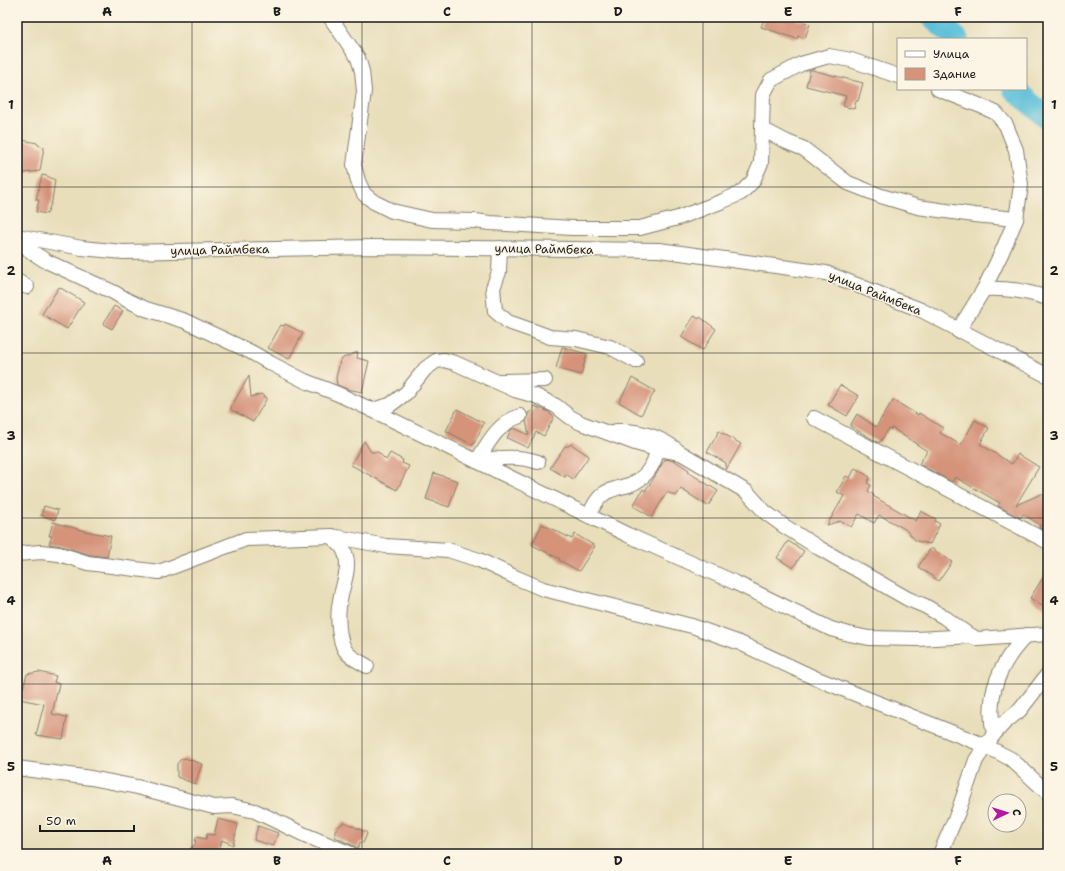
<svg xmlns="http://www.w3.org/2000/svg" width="1065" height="871" font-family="'Shantell Sans',sans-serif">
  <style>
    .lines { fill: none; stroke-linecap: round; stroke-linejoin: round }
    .river { stroke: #5bbfd9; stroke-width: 23 }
    .building { fill: #d5937a }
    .minor-casing { stroke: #827d6b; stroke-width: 16 }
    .minor { stroke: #fff; stroke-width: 14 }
    .grid { fill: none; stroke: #1c1c1c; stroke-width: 1; stroke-opacity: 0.55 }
    .labels { text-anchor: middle; stroke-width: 3; stroke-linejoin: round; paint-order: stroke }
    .street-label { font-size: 12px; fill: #1c1c1c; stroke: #fcf5e5 }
    .neatline { fill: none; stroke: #1c1c1c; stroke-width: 1.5 }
    .grid-label { font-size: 13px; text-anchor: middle; font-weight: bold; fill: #1c1c1c }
  </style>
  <rect width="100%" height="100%" fill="#fcf5e5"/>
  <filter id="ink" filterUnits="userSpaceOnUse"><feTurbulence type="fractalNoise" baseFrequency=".025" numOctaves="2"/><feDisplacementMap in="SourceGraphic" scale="8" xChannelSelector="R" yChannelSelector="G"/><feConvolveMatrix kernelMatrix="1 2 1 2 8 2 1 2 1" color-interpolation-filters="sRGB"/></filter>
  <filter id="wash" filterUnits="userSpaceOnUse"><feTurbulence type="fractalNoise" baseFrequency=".012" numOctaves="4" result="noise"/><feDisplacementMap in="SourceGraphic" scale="16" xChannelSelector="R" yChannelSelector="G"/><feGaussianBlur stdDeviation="0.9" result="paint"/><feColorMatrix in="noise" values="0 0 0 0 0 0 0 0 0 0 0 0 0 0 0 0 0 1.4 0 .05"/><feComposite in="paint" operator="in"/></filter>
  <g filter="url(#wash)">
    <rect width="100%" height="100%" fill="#e8deba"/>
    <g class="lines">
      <g class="river">
        <polyline points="932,17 957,39"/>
        <polyline points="1014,89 1048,119"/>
      </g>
    </g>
    <g id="blocks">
      <g class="building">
        <polygon points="765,17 789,17 810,24 805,38 798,36 797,39 761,27"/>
        <polygon points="810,70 812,70 863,83 858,101 856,101 854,109 843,106 846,96 806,86"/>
        <polygon points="17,139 37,143 38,145 44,147 40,171 17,174"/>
        <polygon points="42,175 47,176 55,180 52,201 47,214 36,212 39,200 36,200"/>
        <polygon points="59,287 84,302 67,329 42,314"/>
        <polygon points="114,306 123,311 112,329 103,324"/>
        <polygon points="694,316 699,319 700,317 716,329 703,350 681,337"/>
        <polygon points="285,324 303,333 289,359 268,348 281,325 284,326"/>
        <polygon points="562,347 587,354 581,375 556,368"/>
        <polygon points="358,352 357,358 369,361 362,392 347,389 337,385 336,378 340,361 343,358"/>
        <polygon points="249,376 251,397 261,394 267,398 253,422 230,409"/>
        <polygon points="632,378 655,391 641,415 619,402"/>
        <polygon points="840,385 859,396 847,416 828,405"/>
        <polygon points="893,400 918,415 919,413 943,428 940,433 961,445 975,420 989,428 980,444 1012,464 1018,454 1039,467 1016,505 1041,494 1048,499 1048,532 1039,528 1040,525 1023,514 1020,518 998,506 1000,503 955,477 952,482 919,464 927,451 892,428 891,430 889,429 879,443 850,426 857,414 876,427"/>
        <polygon points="534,406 549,412 551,415 554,417 544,436 536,432 528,448 507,438 511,430 514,428 529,435 526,421 528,417 528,413 532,411"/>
        <polygon points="457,409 484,423 473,445 446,431"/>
        <polygon points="719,431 741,444 726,470 726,463 707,452"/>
        <polygon points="364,441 371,452 378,452 386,460 390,453 403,460 402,463 409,466 397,490 351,465"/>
        <polygon points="571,444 589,456 573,479 566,474 565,477 550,468 565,446 569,446"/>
        <polygon points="665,459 675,461 689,470 688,472 718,491 708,506 681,489 676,496 667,492 652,517 633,506 643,489 645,491 655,476"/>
        <polygon points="855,468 870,477 867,483 871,485 868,491 874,495 873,496 916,521 921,511 936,519 935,521 940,524 930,544 916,541 905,529 879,515 874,523 859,514 851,527 840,521 827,525 844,496 837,492 846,476 850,478"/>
        <polygon points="434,473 458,481 449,507 426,499"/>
        <polygon points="44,506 58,510 55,520 41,515"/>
        <polygon points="53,522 85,531 111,536 107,557 90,555 62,546 49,544 52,536 49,536"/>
        <polygon points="542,524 572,539 575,534 595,546 579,571 559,560 560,559 532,545"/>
        <polygon points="788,541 804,551 793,568 777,558"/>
        <polygon points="931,548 952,562 939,581 918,567"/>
        <polygon points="1048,570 1048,610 1030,598"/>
        <polygon points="39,672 56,676 54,682 59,684 52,714 67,717 63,739 36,735 44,704 19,699 19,692 23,688 27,674"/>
        <polygon points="185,758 202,764 195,784 177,777 177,764 180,760"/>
        <polygon points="218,819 238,824 233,845 222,840 218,854 186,854 195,844 196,837 206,839 207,834 214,835"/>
        <polygon points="344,822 366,832 367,834 363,843 360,842 358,848 335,837 335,830"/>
        <polygon points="258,826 278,833 273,846 254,840"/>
      </g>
    </g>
  </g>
  <g filter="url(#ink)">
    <use href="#blocks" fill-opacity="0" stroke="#827d6b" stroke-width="1"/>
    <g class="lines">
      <defs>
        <g id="minor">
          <polyline points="330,17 358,58 362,71 364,91 354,165 358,181 364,194 374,202 392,211 432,220 475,221 490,223 572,228 640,228 678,218 723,201 741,193 753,181 761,163 763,95 771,80 801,64 829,56 851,60 898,76"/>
          <polyline points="938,89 981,106 996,113 1006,125 1016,150 1021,185 1016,219 1001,254 984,289 958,331"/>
          <polyline points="762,129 787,142 804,149 848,183 881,196 918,207 974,215 1016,219"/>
          <polyline points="17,236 82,248 123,252 372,247 659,250 826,273 921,310 1048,376"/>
          <polyline points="19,237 29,250 46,261 113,292 127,300 146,309 185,321 251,352 270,363 305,381 338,394 372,410 628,535 736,583 831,629 849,634 869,638 917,639 972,636"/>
          <polyline points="500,248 499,272 493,288 495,311 508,322 531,330 550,337 576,339 610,347 636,361"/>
          <polyline points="17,281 27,287"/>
          <path d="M984,289C1009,288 1025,291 1048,298"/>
          <polyline points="499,381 545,380"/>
          <polyline points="372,410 390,405 406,393 425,369 436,361 444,360 455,363 515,390 536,396 556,406 570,417 581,423 635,443 653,448 681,453 747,492 765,512 784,526 819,548 908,599 925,606 944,617 970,636 978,639 1048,634"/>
          <polyline points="814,418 1048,542"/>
          <path d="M616,431C638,430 659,436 677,450"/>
          <path d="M477,461C488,443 498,423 520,416"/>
          <path d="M477,461C497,458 519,455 538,462"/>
          <path d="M589,516C593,507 597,498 605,493C612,489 622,487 629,485C645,479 655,465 657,449"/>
          <path d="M331,536C336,541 343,546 345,553C351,569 342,585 340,601C337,614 338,638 345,650C349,657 360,662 367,666"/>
          <polyline points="17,554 41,552 59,554 88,563 159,572 246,539 331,536 386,546 448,550 479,560 517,578 543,589 692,626 740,643 815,678 986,746 1011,759 1048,793"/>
          <path d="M994,734C985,696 1000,661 1027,635"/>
          <polyline points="17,768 91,778 137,787 214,807 232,806 255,811 305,835 351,854"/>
          <polyline points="940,854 958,812 976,760 994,734 1004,723 1020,710 1048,674"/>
        </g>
      </defs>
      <use href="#minor" class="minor-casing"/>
      <use href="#minor" class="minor"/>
    </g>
  </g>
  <path class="grid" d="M192,17V854M362,17V854M532,17V854M703,17V854M873,17V854M17,187H1048M17,353H1048M17,518H1048M17,684H1048"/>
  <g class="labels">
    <g class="street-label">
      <text transform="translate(544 249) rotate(1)" y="4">улица Раймбека</text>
      <text transform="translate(220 250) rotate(-1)" y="4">улица Раймбека</text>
      <text transform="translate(875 293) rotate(22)" y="4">улица Раймбека</text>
    </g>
  </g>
  <rect width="1065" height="871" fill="none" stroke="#fcf5e5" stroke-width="44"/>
  <rect x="897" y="38" width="130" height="52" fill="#fcf5e5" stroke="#a29e95"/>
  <rect x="905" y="51" width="20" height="6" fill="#ffffff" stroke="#a29e95"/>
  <text x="933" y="58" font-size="12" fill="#1c1c1c">Улица</text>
  <rect x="905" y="68" width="20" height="12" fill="#d5937a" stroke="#a29e95"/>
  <text x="933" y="78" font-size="12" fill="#1c1c1c">Здание</text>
  <g transform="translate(1007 813) rotate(86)"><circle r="19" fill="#fcf5e5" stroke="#a29e95"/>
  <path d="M0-3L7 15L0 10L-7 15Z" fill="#b5179e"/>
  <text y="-6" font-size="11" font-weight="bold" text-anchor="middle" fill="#1c1c1c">С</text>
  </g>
  <path d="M40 825v6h94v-6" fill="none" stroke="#1c1c1c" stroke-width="2"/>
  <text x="46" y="825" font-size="12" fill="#1c1c1c" stroke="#fcf5e5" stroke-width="3" paint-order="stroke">50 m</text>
  <rect x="22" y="22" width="1021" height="827" class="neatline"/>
  <g class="grid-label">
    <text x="107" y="16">A</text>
    <text x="277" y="16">B</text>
    <text x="447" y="16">C</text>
    <text x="618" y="16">D</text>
    <text x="788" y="16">E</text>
    <text x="958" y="16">F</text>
    <text x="11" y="109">1</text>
    <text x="1054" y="109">1</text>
    <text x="11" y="275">2</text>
    <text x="1054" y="275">2</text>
    <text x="11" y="440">3</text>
    <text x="1054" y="440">3</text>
    <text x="11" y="605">4</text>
    <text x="1054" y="605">4</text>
    <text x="11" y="771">5</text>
    <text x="1054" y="771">5</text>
    <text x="107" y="865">A</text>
    <text x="277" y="865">B</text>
    <text x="447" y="865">C</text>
    <text x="618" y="865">D</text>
    <text x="788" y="865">E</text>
    <text x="958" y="865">F</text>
  </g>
</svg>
